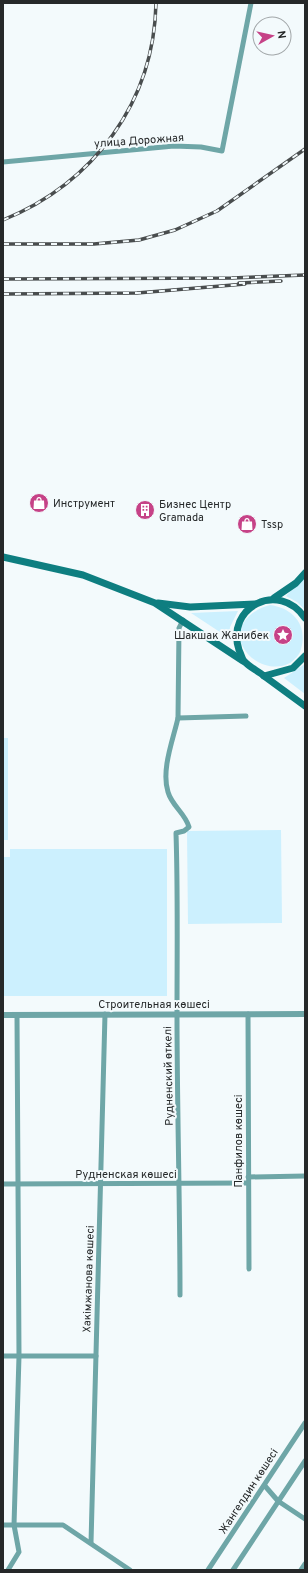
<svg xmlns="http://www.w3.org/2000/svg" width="308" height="1573" font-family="Overpass,sans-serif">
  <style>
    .green { fill: #ccf0fe }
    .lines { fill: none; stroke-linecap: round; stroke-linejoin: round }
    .minor { stroke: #6ea6a7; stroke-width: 5 }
    .tertiary { stroke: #6ea6a7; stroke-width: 6 }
    .secondary { stroke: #0e7e80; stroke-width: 7 }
    .rail-casing { stroke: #494d4e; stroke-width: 3.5 }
    .rail { stroke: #f3fafc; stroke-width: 2; stroke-dasharray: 6; stroke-linecap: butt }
    .labels { text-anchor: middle; stroke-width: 4; stroke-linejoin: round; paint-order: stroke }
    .street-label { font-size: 11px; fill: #252829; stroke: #f3fafc }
    .poi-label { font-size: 11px; fill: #252829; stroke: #f3fafc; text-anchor: start }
  </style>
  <rect width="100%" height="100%" fill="#f3fafc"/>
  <g class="green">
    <polygon points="305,576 305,610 297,602 286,596"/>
    <path d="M270,605C293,608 308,625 301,649C300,655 294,660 290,663C274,672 251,663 243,647C232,627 252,609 270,605Z"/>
    <polygon points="238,611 230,627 229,638 191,613"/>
    <polygon points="305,664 305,694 284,678"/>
    <rect x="3" y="738" width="5" height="102"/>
    <polygon points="281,830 282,923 188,924 187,831"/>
    <polygon points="10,849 167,849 167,996 3,996 3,857 10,857"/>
  </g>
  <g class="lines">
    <g class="minor">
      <polyline points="3,162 174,146 201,147 222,151 251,3"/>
      <polyline points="183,620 179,628 178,718 246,716"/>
      <path d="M178,718C173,740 161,770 168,792C172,806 185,813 189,827L184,831L176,833C178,893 177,953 177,1014C177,1108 180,1201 180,1295"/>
      <polyline points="248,1014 249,1269"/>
      <polyline points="248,1177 305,1176"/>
      <polyline points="3,1184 248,1183"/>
      <polyline points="3,1356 96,1356"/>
      <polyline points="265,1486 278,1501 305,1519"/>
      <polyline points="3,1525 63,1525 130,1570"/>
      <polyline points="91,1543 105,1014"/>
      <polyline points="8,1570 19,1552 14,1525 19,1356 17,1015"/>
      <polyline points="208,1570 305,1423"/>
      <polyline points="233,1570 305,1461"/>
      <polyline points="301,1570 305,1564"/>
    </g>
    <polyline class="tertiary" points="3,1015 305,1014"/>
    <g class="secondary">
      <polyline points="3,557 83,575 155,603 243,661"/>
      <polyline points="274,598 296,583 305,573"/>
      <polyline points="158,603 190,607 255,604"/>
      <path d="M305,618C279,580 225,607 239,650C241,654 242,659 244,661C249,667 258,671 264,676L293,668L305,656"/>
      <polyline points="264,676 305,706"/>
    </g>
    <defs>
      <g id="rail">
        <path d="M3,220C94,183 154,102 156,3"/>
        <polyline points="3,244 94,244 139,240 175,230 217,211 305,149"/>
        <polyline points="3,279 232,278 305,275"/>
        <polyline points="239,283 281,281"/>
        <polyline points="3,294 137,293 245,284"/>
      </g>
    </defs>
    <use href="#rail" class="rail-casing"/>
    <use href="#rail" class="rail"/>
  </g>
  <defs>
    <symbol id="shop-disc" viewBox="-11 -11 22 22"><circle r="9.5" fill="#c64287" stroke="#f3fafc"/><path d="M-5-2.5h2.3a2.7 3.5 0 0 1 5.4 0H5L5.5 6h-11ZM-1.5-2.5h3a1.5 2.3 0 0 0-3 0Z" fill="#fff"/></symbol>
    <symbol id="building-disc" viewBox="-11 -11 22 22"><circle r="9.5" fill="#c64287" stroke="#f3fafc"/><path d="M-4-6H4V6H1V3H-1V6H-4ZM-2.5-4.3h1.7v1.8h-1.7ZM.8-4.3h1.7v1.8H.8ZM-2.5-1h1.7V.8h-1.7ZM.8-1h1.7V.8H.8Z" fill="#fff"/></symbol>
    <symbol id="sight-disc" viewBox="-11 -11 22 22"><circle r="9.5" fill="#c64287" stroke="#f3fafc"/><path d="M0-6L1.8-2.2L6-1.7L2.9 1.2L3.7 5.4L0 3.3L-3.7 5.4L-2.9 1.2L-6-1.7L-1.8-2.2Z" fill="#fff"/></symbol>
  </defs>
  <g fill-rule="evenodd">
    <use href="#shop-disc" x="28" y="492" width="22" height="22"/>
    <use href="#building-disc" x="134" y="499" width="22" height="22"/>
    <use href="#shop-disc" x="236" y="513" width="22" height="22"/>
    <use href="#sight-disc" x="272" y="624" width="22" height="22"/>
  </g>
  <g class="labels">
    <g class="street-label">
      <text transform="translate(139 140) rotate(-4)" y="4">улица Дорожная</text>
      <text x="154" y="1008">Строительная көшесі</text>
      <text transform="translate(168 1076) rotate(-91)" y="4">Рудненский өткелі</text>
      <text transform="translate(238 1141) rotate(-90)" y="4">Панфилов көшесі</text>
      <text x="126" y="1178">Рудненская көшесі</text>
      <text transform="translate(88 1279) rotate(-88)" y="4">Хакімжанова көшесі</text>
      <text transform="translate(248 1491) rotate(-57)" y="4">Жангелдин көшесі</text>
    </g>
    <g class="poi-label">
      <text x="53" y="507">Инструмент</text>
      <text x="159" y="508">Бизнес Центр<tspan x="159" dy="13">Gramada</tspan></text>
      <text x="261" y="528">Tssp</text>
      <text x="269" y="639" text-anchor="end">Шакшак Жанибек</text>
    </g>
  </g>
  <rect width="308" height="1573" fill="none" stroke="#252829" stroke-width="8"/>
  <g transform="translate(272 36) rotate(82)"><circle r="19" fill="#f3fafc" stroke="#a1a6a8"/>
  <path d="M0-3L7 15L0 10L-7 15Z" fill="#c64287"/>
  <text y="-6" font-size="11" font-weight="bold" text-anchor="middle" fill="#252829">N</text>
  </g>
</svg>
